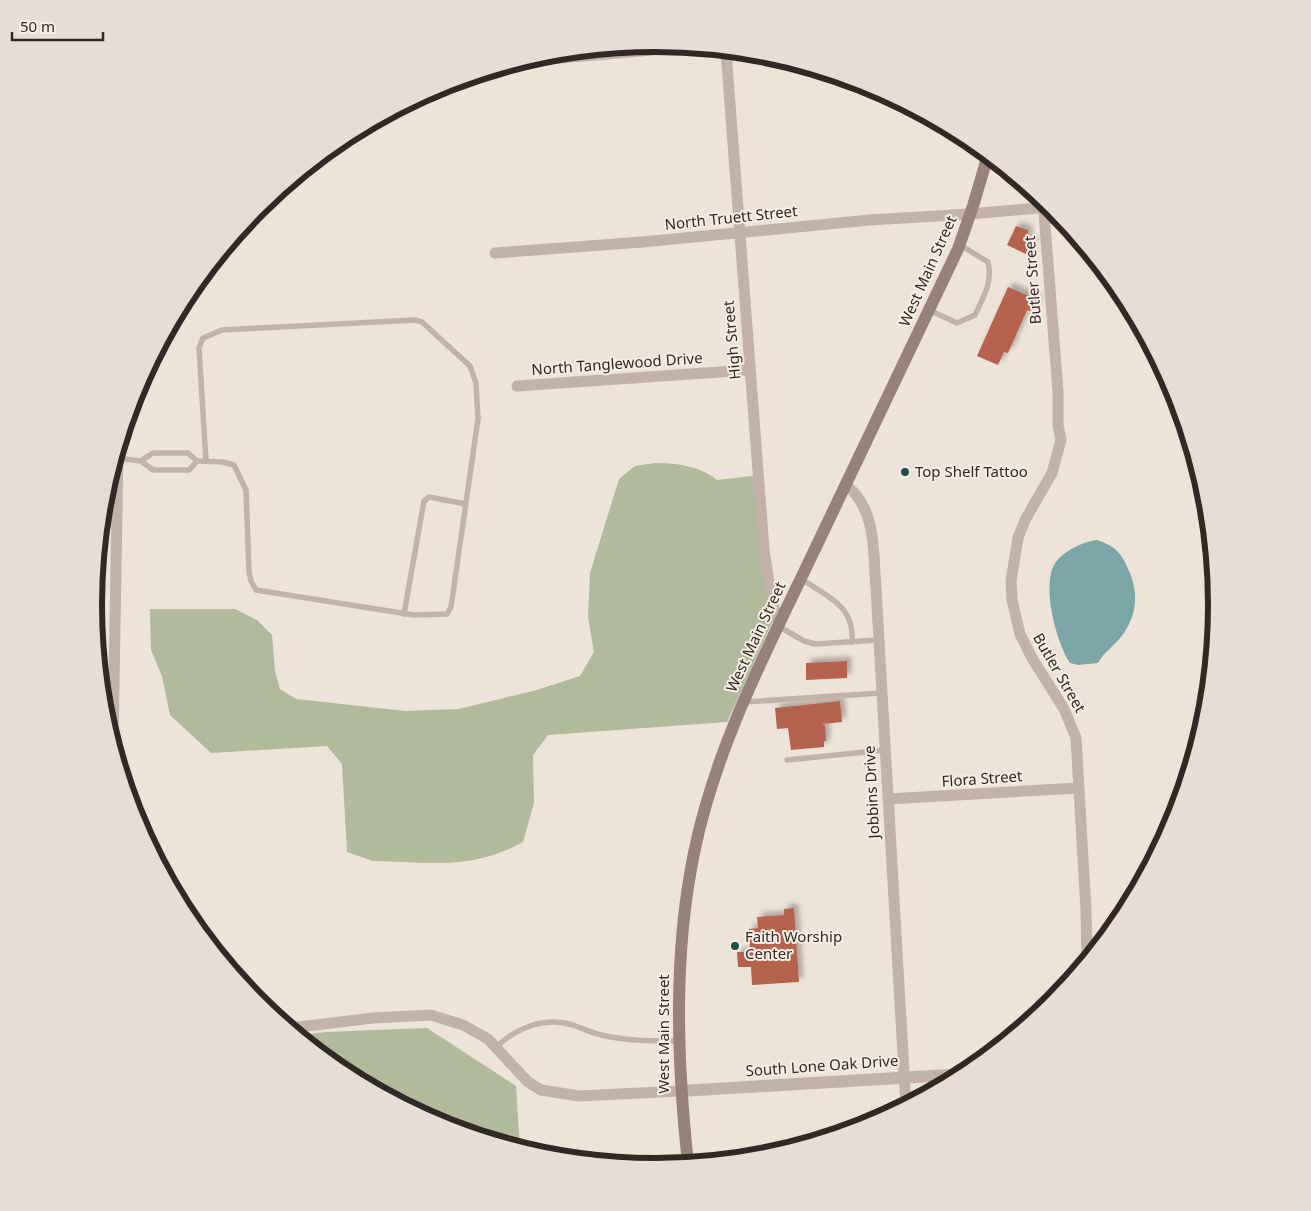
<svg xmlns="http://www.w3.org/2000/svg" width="1311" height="1211" font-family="'Noto Sans',sans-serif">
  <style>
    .green { fill: #b1ba9b }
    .water { fill: #7ca6a6 }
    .building { fill: #b5624f; filter: url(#shadow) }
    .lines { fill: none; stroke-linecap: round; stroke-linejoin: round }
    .service { stroke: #c3b2a7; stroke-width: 5.5 }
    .minor { stroke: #c3b2a7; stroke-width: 11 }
    .tertiary { stroke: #c3b2a7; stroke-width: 12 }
    .secondary { stroke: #968279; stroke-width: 12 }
    .poi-dot { fill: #224c4c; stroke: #f6ede4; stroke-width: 2 }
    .labels { text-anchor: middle; stroke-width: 4; stroke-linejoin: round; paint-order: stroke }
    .street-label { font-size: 15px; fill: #312926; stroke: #f6ede4 }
    .poi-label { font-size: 15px; fill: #312926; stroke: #f6ede4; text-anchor: start }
    .rim { fill: none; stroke: #312926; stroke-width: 6 }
  </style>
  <defs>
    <filter id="shadow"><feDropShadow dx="4.5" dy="-4.5" stdDeviation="2.5" flood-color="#0004"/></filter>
  </defs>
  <rect width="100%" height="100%" fill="#ede3d9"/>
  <g class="green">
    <path d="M655,463C677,463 700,466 717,480L761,475L776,614L727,722L548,735L533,755L534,803L523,842C471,871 429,862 373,861L347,852L342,764L327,746L211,753L170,715L162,676L151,650L150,609H235L257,620L272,635L275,671L280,689L296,699L405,711L459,709L537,690L580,676L594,652L588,617L590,573L619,479L635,466Z"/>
    <polygon points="427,1028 516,1086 520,1149 440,1124 343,1072 298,1035 326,1032"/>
  </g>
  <path class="water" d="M1097,540C1116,546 1122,554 1129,571C1139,593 1137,617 1121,637C1113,647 1104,652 1098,663L1078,665L1070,663C1056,642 1042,587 1054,565C1062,551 1083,542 1097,540Z"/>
  <g class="building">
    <polygon points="1016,226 1028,230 1027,238 1034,241 1028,255 1007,245"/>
    <polygon points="1008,287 1038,300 1033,312 1027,310 1008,353 1004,352 998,365 977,356"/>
    <polygon points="847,661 847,678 806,680 806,663"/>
    <polygon points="840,701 842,722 822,724 825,725 826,741 824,741 824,747 791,750 788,728 777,729 775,708"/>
    <polygon points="794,908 799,982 752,985 751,967 738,967 737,952 750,952 749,929 758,928 757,917 784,915 784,909"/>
  </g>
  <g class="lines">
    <g class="service">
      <path d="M929,310L957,323L975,315C983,298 993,282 988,262L960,245"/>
      <polyline points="118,458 141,461 153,470 189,470 197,461 188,453 153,453 141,461"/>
      <polyline points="197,461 223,462 234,465 246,490 249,572 251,581 256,590 414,615 447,614 451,607 478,419 476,383 470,366 422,322 415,320 222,330 203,338 199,348 206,461"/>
      <path d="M801,579C827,596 855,606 852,642"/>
      <polyline points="404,614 424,501 429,497 466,504"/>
      <polyline points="778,626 804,641 815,644 878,640"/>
      <polyline points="745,702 881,693"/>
      <polyline points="787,760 885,750"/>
      <polyline points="1086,944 1101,944"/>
      <path d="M496,1047C517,1028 544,1016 573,1025C584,1029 594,1034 606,1036C630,1041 654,1041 678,1041"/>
      <polyline points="654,1167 688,1163"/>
    </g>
    <g class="minor">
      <polyline points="726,51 764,550 772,601 779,624"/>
      <polyline points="526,61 687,47"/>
      <polyline points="1043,200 1058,391 1058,425 1061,440 1052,473 1025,520 1018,538 1011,581 1012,600 1020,634 1032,658 1064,709 1076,738 1086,910 1087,962"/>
      <polyline points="495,253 642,242 870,220 970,214 1049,207"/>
      <polyline points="517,386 749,370"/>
      <path d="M846,485C877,509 873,553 876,589L906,1106"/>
      <polyline points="113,743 118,450"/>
      <polyline points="888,799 1078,788"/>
      <polyline points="290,1028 373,1018 431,1015 463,1025 488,1039 528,1082 541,1090 579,1096 680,1091"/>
    </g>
    <polyline class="tertiary" points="680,1091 966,1074"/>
    <path class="secondary" d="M688,1164C677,1060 673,956 694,853C716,745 768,648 815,549C863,450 910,349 958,249L973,206L988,155"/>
  </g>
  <g class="poi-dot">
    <circle cx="905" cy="472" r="5"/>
    <circle cx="735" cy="946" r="5"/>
  </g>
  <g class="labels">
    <g class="street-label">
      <text transform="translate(731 218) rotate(-6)" y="5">North Truett Street</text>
      <text transform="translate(928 271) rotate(-66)" y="5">West Main Street</text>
      <text transform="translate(1033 280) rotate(-94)" y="5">Butler Street</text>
      <text transform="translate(732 340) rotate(-95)" y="5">High Street</text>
      <text transform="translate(617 364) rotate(-4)" y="5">North Tanglewood Drive</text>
      <text transform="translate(756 637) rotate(-65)" y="5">West Main Street</text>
      <text transform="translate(1059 673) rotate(60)" y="5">Butler Street</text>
      <text transform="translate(982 779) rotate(-4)" y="5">Flora Street</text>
      <text transform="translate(872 792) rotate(-93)" y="5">Jobbins Drive</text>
      <text transform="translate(664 1034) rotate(-90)" y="5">West Main Street</text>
      <text transform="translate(822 1066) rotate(-4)" y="5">South Lone Oak Drive</text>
    </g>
    <g class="poi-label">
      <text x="915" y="477">Top Shelf Tattoo</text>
      <text x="745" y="942">Faith Worship<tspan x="745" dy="17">Center</tspan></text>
    </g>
  </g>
  <path d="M0 0H1311V1211H0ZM102 605a553 553 0 1 1 1106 0a553 553 0 1 1-1106 0Z" fill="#e6ddd5" fill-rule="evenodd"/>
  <path class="rim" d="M102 605a553 553 0 1 1 1106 0a553 553 0 1 1-1106 0Z"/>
  <path d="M12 32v8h91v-8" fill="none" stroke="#312926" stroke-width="2.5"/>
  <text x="20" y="32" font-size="15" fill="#312926" stroke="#f6ede4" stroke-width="4" paint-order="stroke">50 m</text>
</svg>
